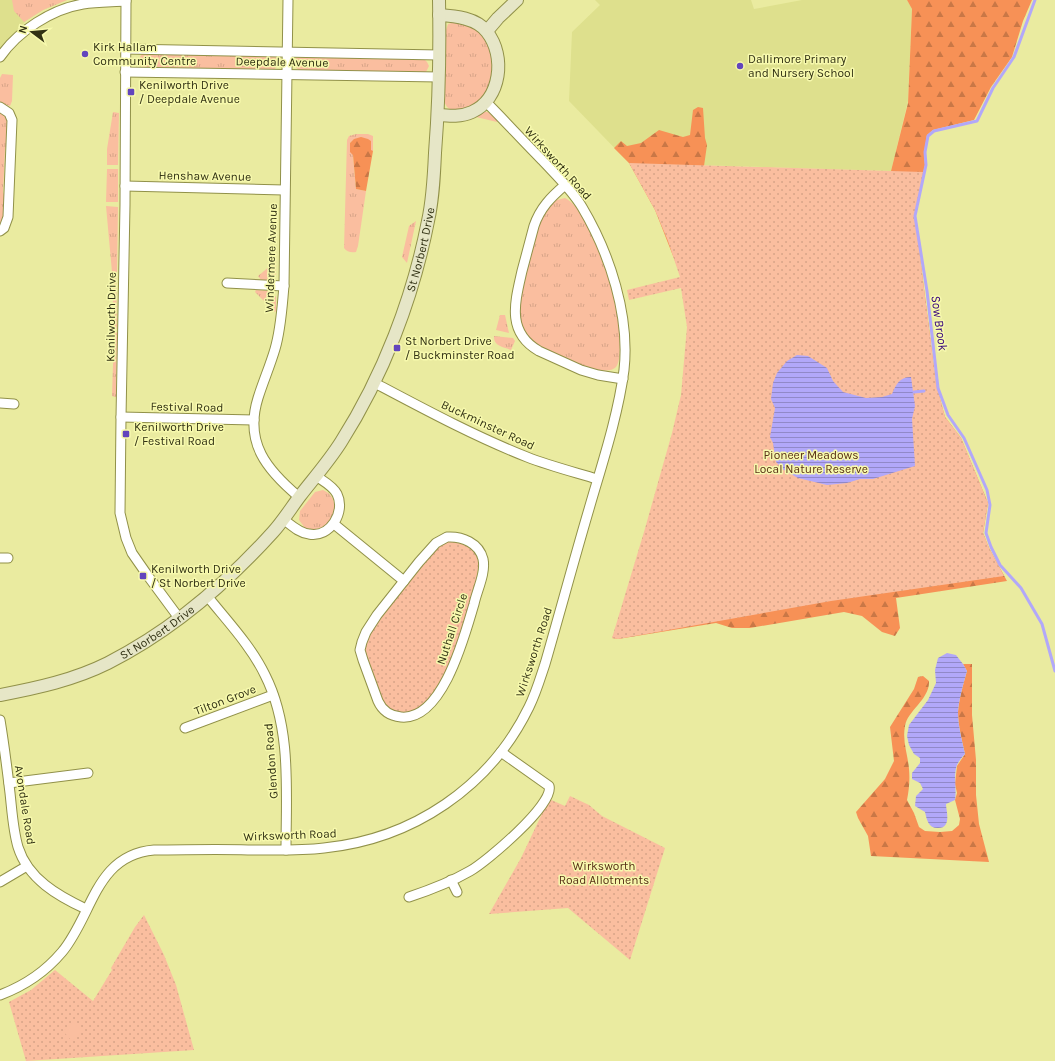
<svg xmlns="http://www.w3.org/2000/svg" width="1055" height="1061" font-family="Karla,sans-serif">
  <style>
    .built { fill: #dee08d }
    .grass { fill: url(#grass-tufts) }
    .forest { fill: url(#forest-firs) }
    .park { fill: url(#park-dots) }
    .pitch { fill: #fabe9f }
    .water { fill: url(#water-rules) }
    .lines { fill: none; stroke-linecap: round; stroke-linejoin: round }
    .stream { stroke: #b2a8f9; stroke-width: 3 }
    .street-casing { stroke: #919149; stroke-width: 11 }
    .secondary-casing { stroke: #919149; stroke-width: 14 }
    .street { stroke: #fff; stroke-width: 9 }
    .secondary { stroke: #e6e6c7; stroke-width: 12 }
    .poi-dot { fill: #6245bd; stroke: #f7f9ad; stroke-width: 1.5 }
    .labels { text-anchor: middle; stroke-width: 3; stroke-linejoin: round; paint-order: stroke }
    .poi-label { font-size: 12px; fill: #313113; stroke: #f7f9ad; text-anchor: start }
    .street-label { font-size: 12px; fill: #313113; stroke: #f7f9ad }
    .park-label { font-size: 12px; fill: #582f17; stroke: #f7f9ad }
    .water-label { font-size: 13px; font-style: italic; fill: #33007c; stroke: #f7f9ad }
  </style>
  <defs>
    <pattern id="grass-tufts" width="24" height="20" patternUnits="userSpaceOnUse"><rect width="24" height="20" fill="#fabe9f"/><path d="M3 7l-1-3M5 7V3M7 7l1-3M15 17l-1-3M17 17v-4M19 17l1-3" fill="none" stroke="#d7a488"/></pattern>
    <pattern id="forest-firs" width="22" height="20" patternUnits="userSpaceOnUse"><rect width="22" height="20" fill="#f79156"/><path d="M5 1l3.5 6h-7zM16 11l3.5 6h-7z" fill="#c97746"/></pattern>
    <pattern id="park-dots" width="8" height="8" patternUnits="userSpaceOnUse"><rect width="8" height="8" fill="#fabe9f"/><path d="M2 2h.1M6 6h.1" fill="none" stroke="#d7a488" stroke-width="1.8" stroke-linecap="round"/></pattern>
    <pattern id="water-rules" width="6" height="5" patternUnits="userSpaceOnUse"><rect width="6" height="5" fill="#b2a8f9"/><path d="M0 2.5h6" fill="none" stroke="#9189c8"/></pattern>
  </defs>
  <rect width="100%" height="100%" fill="#eaeba0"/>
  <g class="built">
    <polygon points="0,0 67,0 43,10 26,21 1,47 0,47"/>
    <polygon points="595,0 751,0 754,9 802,0 907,0 912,9 908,101 891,171 629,163 569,101 572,32 600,5"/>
  </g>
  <g class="grass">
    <polygon points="12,0 67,0 43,10 24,22 14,11"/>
    <polygon points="455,22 473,26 488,40 496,72 482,100 467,110 451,110 447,107 443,100 445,33 448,24"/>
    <path d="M143,53L273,55L276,58L277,64L275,69L272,70L143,68C137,63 138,58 143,53Z"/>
    <path d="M301,56L423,58L427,62L429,66L426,72L424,73L300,71C295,67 294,65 296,58Z"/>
    <polygon points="2,74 13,75 12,101 10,106 0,103 0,78"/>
    <polygon points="0,112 3,113 9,122 8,142 5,149 3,192 6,199 6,215 0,226"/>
    <polygon points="113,112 119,113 118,165 107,165 107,149"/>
    <polygon points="481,112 488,112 497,120 497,122 476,117"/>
    <path d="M356,134H368L373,136V151H371V141C362,138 357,136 350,143L353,155L356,189L366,191L358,246L356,252C351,253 347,252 344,248L347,140L349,136Z"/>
    <polygon points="107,169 118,169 118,202 106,202"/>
    <path d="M565,198C583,206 602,254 609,272C614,288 626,355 616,367C603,382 527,346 522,329C519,322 518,310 519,302C520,286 527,265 531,249C533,241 534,230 538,223C542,215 548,208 553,201Z"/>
    <polygon points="106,206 118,207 117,272 112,272"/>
    <polygon points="416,221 407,263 402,257 409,226"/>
    <polygon points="276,261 276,274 269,280 261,280 258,276"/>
    <polygon points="112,276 116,276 117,329 114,329"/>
    <polygon points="256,290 270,291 276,297 276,311 275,312 255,292"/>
    <polygon points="500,315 505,315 509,333 496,330"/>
    <polygon points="117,332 116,397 112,396 114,333"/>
    <path d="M494,336L513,338L515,341L511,350C503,347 493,346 494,336Z"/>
    <path d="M323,490C345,499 334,536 305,528L299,520L300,511L315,492Z"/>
  </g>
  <g class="forest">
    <polygon points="907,0 1032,0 1023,21 1012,57 991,87 974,120 933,130 927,135 924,155 925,165 916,203 915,217 936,384 945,417 961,438 988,503 983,533 989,548 1007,581 896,598 900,628 895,636 882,632 862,616 844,612 750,628 732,628 716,623 618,639 612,638 884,171 891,171 908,103 912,9"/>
    <polygon points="698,107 703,108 705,138 707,145 704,166 777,168 677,266 655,210 629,163 614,148 621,141 627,146 641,143 659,130 683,137 690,135 693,110"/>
    <polygon points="361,137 368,139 371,141 371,150 373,151 366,191 356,189 353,155 350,152 350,143 354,139"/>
    <path d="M963,664H972V715L976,760V795L979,824L989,862L871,856L868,836L858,818L856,812L885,779L894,761L890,727L914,689L918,677L923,676L929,681C930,699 907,711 905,726C902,741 908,755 909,769C910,780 909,790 907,800L914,813L919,827L925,831L940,832L952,831L959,825L960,819L955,800L957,793L955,784L957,766L965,754C962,740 958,726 958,712C959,699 963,685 967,671Z"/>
  </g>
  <g class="park">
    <polygon points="629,163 923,172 915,217 936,384 945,417 961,438 988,503 983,533 989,548 1004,576 831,601 618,639 612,638 644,532 672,433 681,395 687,327 681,288 629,300 627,290 680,277 668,241 655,210"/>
    <path d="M447,541C460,540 475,546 478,560C481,574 460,638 454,654C450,666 438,691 430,700C425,706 416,710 410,714L391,711L383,704L364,650L368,634L434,549Z"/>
    <polygon points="570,796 589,805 602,816 665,848 630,960 568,908 489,914 521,858 549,799 565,806"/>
    <polygon points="144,915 164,955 176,985 194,1050 26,1061 9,1002 31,990 55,970 93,1001 112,970 111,968 135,927"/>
  </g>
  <polygon class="pitch" points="73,1022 82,1032 72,1041 63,1031"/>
  <g class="water">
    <path d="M797,355L808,356L827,368L833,381L843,392L866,398L882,397L892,394C896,384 900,377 911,377L915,406L912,419L915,466L873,479H860L847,483L827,485L798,478L784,470L776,462L773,443L770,437L775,408L771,399L773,383L777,373L787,361Z"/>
    <path d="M947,653L956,655L963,664L967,671C963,685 959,699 958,712C958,726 962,740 965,754C962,757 959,761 957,765C953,776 957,789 955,800L946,804C946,809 949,818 946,824C944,827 942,828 938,828C928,828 927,820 925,812L915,806L916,796L923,789L920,783L912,779V773L920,763V758L914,754L909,745L907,736L909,725L928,700L936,683L935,670L938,658Z"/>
  </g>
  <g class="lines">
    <g class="stream">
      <polyline points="1035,0 1014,57 993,88 977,121 934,131 928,136 925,152 926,165 915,216 927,291 938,388 948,415 964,438 987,490 990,505 986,533 991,547 1000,565 1021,588 1042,624 1055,671"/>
      <polyline points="914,392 924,391"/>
    </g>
    <defs>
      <g id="street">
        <polyline points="126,0 125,205 121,417 120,513 126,538 132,553 148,576 179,618"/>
        <path d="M288,0L284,286C282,307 281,329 275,349C270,366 263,382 258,398C244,443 267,470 299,497"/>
        <polyline points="125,49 439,55"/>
        <path d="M0,57C18,31 52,9 83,4C97,2 112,2 126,1"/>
        <polyline points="125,72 439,77"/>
        <polyline points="0,107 9,113 12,120 8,217 4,228 0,231"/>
        <path d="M565,185C551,197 540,208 534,226C530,241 526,256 522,271C515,302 506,332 539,351L581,370L598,375L623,379"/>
        <polyline points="125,186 284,190"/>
        <polyline points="227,283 284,286"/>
        <path d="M373,382C424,409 474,436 527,457C550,466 574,472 597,479"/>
        <polyline points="0,403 14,404"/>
        <polyline points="121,417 254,420"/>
        <path d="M283,519C291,525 299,533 309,534C330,538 346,512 337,494C333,486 323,481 316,476"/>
        <polyline points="334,524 404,581"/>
        <path d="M447,537C462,536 479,543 483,559C486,573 477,590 474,604C465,634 443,721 401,717C390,716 382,710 378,701L363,660L360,650L362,642L366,632L377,615L419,562L436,543Z"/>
        <polyline points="0,558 8,558"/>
        <path d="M208,597C228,622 251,646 265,675C292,728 286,793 286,850"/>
        <path d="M0,720C4,744 7,768 10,793C12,811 13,830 18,847C28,879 58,896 86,909"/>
        <polyline points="185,728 273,695"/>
        <polyline points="9,783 88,773"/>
        <polyline points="451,880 457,892"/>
        <polyline points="0,882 27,866"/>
        <path d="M409,897C430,890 451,882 470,871C486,862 555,804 549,786L501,752"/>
        <path d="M0,995C24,986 46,971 62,952C93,915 95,855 154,850C186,850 217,849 248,850C273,850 299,851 324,848C413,839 490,787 529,707C536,693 540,679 545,664C560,612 574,560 589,509C602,464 618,416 624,370C630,316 610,254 582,207C572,190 556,175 542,160C523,141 505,121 486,102"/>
      </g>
      <g id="secondary">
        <polyline points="487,31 498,18 517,0"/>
        <path d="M438,115C450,116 461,117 472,112C501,99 506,56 487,32C477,18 455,16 439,15"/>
        <path id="s1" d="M0,695C37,688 74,680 108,663C171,631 226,584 273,532C283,521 291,508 300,496C314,478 329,461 341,442C383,376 413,298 428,221C433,199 434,176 435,153C439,102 440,51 439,0"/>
      </g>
    </defs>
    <use href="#street" class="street-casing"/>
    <use href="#secondary" class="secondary-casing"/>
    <use href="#street" class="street"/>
    <use href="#secondary" class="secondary"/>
  </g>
  <g class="poi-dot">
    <circle cx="85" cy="54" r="4"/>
    <circle cx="740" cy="66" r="4"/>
    <rect x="127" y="88" width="8" height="8" rx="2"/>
    <rect x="393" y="344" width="8" height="8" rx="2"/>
    <rect x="122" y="430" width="8" height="8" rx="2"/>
    <rect x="139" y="572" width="8" height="8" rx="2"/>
  </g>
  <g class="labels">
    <g class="poi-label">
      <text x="93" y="51">Kirk Hallam<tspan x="93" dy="14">Community Centre</tspan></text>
      <text x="748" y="63">Dallimore Primary<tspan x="748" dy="14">and Nursery School</tspan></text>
      <text x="139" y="89">Kenilworth Drive<tspan x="139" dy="14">/ Deepdale Avenue</tspan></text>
      <text x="405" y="345">St Norbert Drive<tspan x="405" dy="14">/ Buckminster Road</tspan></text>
      <text x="134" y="431">Kenilworth Drive<tspan x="134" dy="14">/ Festival Road</tspan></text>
      <text x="151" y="573">Kenilworth Drive<tspan x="151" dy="14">/ St Norbert Drive</tspan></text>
    </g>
    <g class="street-label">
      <text transform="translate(282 62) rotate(1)" y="4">Deepdale Avenue</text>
      <text transform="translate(558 163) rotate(48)" y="4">Wirksworth Road</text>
      <text transform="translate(205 176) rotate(1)" y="4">Henshaw Avenue</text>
      <text dy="4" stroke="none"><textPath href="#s1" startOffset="647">St Norbert Drive</textPath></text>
      <text transform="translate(271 258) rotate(-88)" y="4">Windermere Avenue</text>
      <text transform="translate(111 317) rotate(-89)" y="4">Kenilworth Drive</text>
      <text transform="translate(187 407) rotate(1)" y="4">Festival Road</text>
      <text transform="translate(488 425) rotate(25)" y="4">Buckminster Road</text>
      <text transform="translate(452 629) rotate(-72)" y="4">Nuthall Circle</text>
      <text dy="4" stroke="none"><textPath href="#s1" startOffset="171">St Norbert Drive</textPath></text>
      <text transform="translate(534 652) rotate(-72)" y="4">Wirksworth Road</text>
      <text transform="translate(225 700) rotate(-21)" y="4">Tilton Grove</text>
      <text transform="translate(271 761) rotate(-94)" y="4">Glendon Road</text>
      <text transform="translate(25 805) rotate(81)" y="4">Avondale Road</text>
      <text transform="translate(290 835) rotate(-2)" y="4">Wirksworth Road</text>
    </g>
    <g class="park-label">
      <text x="811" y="459">Pioneer Meadows<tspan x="811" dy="14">Local Nature Reserve</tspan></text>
      <text x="604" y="870">Wirksworth<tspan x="604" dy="14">Road Allotments</tspan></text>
    </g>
    <g class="water-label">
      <text transform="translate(940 323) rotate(82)" y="5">Sow Brook</text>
    </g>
  </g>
  <g transform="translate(32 32) rotate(286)" stroke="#f7f9ad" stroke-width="3" paint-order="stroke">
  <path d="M0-3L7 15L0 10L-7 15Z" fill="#313113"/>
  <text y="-6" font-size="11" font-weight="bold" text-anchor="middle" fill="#313113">N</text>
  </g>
</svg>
